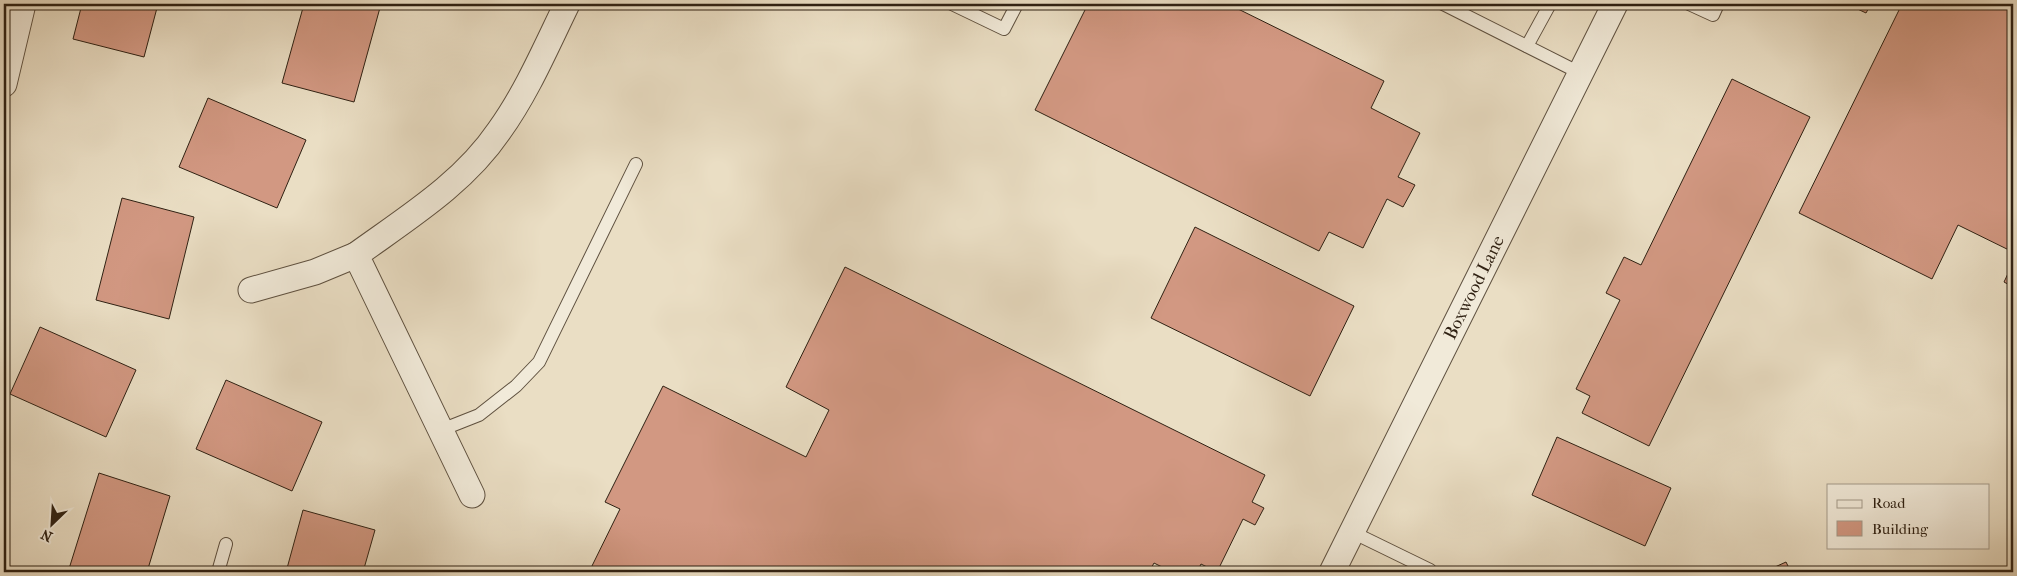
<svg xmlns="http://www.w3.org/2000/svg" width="2017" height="576" font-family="'IM FELL French Canon',serif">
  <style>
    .building { fill: #d29882; stroke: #2f2113 }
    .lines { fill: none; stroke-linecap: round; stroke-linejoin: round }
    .lane-casing { stroke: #5e503f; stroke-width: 14 }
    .street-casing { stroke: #5e503f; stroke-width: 27 }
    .lane { stroke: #f1ead9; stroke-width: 12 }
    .street { stroke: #f1ead9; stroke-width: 25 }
    .labels { text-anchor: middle; stroke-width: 4; stroke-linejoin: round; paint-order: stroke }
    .street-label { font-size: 18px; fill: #2f2113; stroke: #f1ead9 }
  </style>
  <rect width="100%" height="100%" fill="#eadec4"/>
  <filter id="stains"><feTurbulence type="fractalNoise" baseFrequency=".004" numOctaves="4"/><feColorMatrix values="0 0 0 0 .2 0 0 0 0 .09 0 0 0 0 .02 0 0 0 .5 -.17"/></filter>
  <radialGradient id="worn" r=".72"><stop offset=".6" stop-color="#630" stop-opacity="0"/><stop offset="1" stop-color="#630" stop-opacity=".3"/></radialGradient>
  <g class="building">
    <polygon points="82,4 158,4 144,57 73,39"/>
    <polygon points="304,4 381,4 354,102 282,83"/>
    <polygon points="1088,4 1228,4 1384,81 1371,108 1420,133 1398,177 1415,185 1403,207 1387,199 1363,248 1329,232 1319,251 1035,110"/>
    <polygon points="1847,4 1871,4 1866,13"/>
    <polygon points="1902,4 2013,4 2013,252 1958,225 1932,279 1799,213"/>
    <polygon points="1732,79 1810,117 1649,446 1582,413 1590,396 1576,389 1620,300 1606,293 1624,257 1641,265"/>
    <polygon points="208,98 306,140 277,208 179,167"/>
    <polygon points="122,198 194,217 169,319 96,300"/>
    <polygon points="1195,227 1354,306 1310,396 1151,318"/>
    <polygon points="2013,263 2013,287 2004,282"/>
    <polygon points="845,267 1265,475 1252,502 1264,508 1255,525 1243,519 1217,572 1201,564 1197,572 1172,572 1154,563 1149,572 589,572 620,509 605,502 663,386 806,457 829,410 786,387"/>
    <polygon points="40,327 136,370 106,437 10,394"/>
    <polygon points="226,380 322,422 292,491 196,449"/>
    <polygon points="1557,437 1671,488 1645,546 1532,495"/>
    <polygon points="99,473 170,496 147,572 68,572"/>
    <polygon points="303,510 375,530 363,572 286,572"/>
    <polygon points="1786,562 1791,572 1764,572"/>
  </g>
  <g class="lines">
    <defs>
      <g id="lane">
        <polyline points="952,4 1004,29 1017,4"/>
        <polyline points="1443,4 1580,73"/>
        <polyline points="1689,4 1713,15 1718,4"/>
        <polyline points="1527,46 1550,4"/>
        <polyline points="441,430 479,415 516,386 539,362 636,164"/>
        <polyline points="1352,532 1430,570 1431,572"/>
        <polyline points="218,572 226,544"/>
      </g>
      <g id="street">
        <polyline points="4,84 23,4"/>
        <polyline points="251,290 315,272 356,255"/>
        <path d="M472,495L356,255C407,218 463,184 499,131C527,92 546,47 567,4"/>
        <path id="s1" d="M1332,572L1615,4"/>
      </g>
    </defs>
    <use href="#lane" class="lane-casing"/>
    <use href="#street" class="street-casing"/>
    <use href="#lane" class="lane"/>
    <use href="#street" class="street"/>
  </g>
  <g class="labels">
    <g class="street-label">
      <text dy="6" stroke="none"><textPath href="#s1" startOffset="318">Boxwood Lane</textPath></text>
    </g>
  </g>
  <rect width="2017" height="576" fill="none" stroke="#eadec4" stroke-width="20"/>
  <rect x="5" y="5" width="2007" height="566" fill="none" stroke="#2f2113" stroke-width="2.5"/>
  <rect x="10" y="10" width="1997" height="556" fill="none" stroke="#2f2113"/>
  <rect x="1827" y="484" width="162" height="65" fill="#f1ead9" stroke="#a39a8a"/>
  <rect x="1837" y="500" width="25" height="8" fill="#f1ead9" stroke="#a39a8a"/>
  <text x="1872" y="508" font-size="15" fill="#2f2113">Road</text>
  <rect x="1837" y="521" width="25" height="15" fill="#d29882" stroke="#a39a8a"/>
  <text x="1872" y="534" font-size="15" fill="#2f2113">Building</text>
  <g transform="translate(52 524) rotate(205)" stroke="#f1ead9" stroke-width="4" paint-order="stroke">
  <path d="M0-4L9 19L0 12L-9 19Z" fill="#2f2113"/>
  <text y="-8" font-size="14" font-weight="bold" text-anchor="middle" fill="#2f2113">N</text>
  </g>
  <rect width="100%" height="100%" filter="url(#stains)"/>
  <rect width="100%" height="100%" fill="url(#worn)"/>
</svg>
